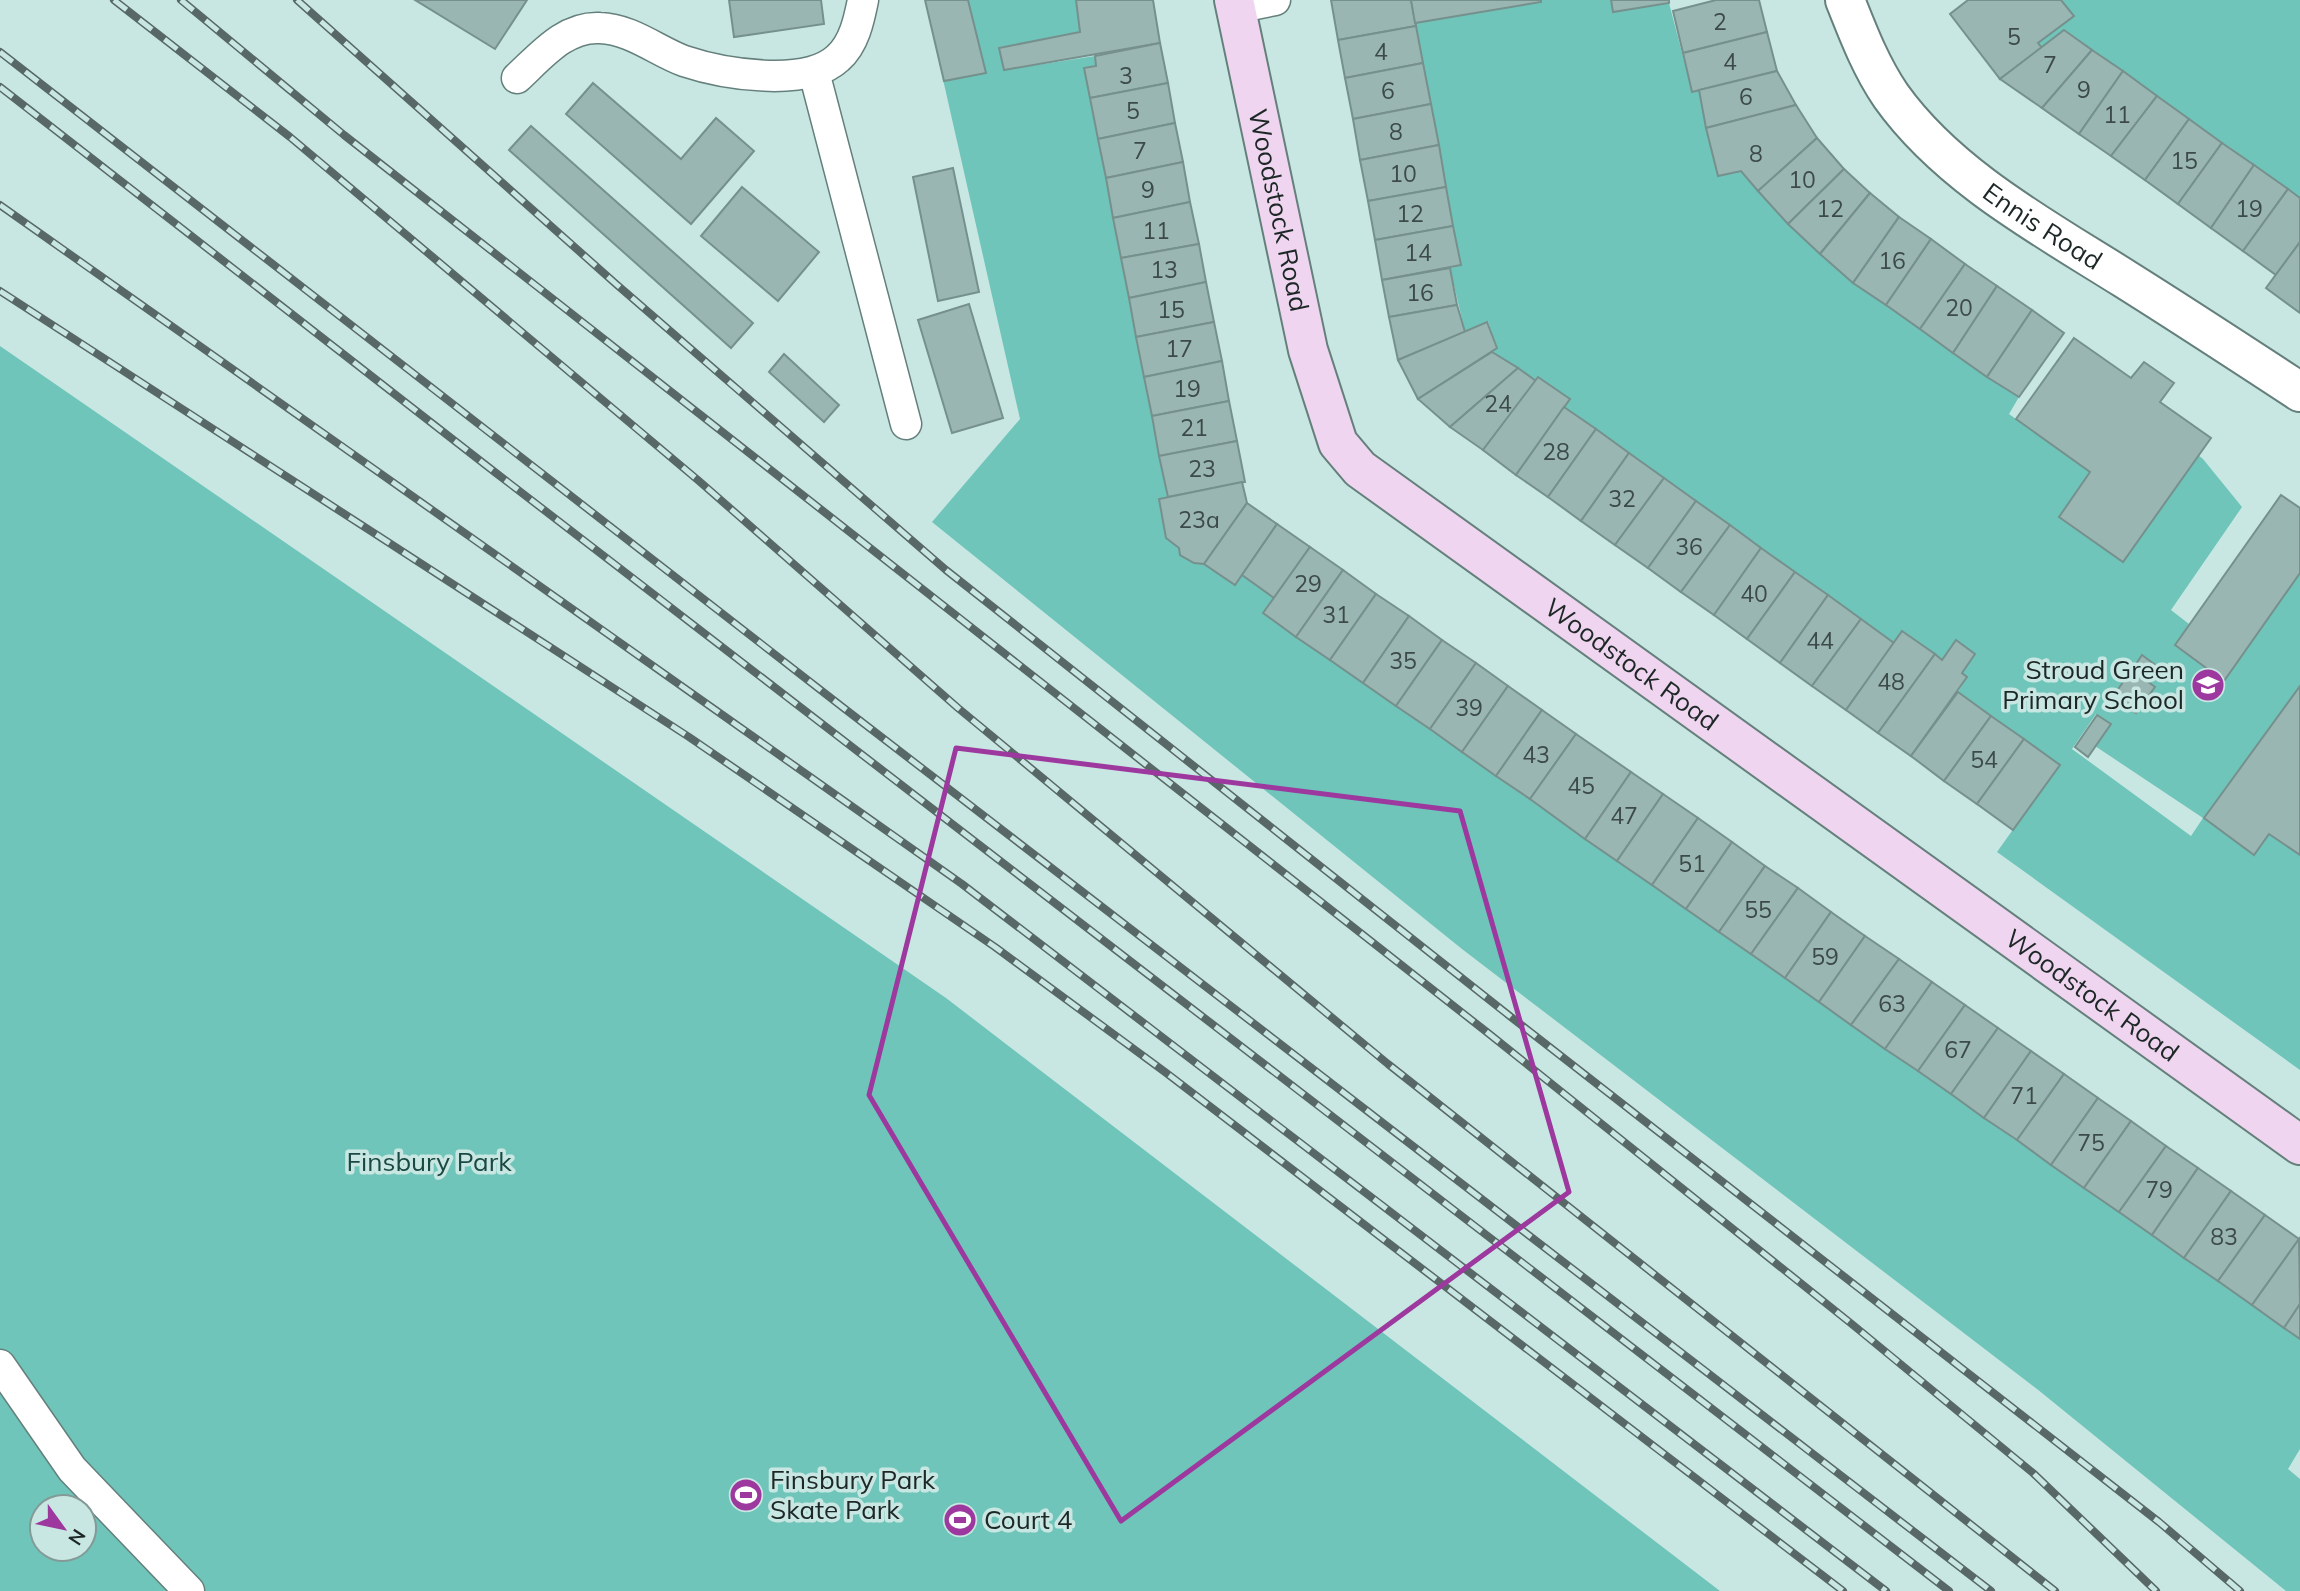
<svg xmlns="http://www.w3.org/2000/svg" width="2300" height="1591" font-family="Mulish,sans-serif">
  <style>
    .green { fill: #6fc5ba; fill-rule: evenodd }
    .building { fill: #9ab6b2; stroke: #76918d; stroke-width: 2 }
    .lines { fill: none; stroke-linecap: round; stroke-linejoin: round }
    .lane-casing { stroke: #65807c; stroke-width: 33 }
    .street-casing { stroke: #65807c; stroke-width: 42 }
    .secondary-casing { stroke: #65807c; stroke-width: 42 }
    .lane { stroke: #fff; stroke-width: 30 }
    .street { stroke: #fff; stroke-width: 38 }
    .secondary { stroke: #efd5ef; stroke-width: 38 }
    .rail-casing { stroke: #576866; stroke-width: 8 }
    .rail { stroke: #c9e7e2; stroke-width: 5; stroke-dasharray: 16; stroke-linecap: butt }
    .marked { fill: none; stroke: #9d389e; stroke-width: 5; stroke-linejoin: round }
    .labels { text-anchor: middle; stroke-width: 7; stroke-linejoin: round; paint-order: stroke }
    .number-label { font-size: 23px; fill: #3c4b49 }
    .street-label { font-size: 26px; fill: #1c2726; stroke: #c9e7e2 }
    .poi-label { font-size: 26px; fill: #1c2726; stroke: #c9e7e2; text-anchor: start }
    .park-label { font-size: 26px; fill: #1a4944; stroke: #c9e7e2 }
  </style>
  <rect width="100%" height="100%" fill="#c9e7e2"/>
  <g class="green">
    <polygon points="925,0 1076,0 1080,32 1000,48 1004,70 1095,56 1096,66 1084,68 1168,497 1160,499 1166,538 1179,548 1181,555 1194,563 1204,564 1235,585 1242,575 1274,598 1263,613 2300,1339 2300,1449 2288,1469 2300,1479 2300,1591 2286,1591 2037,1389 1462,949 932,522 1020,419"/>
    <path d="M1541,0H1611L1614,11L1669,3L1692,91L1699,90L1718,176L1741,171L1788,224L1853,283L2019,397L2009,414L2090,472L2198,455L2203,459L2242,507L2171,610L2189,624L2175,646L2224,680L2300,573V686L2204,818L2254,855L2269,834L2300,855V1070L1997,852L2059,765L1958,692L1967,677L1962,673L1975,654L1942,660L1903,631L1894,643L1564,407L1570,399L1539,377L1536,381L1492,352L1497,348L1488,322L1465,332L1450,268L1460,265L1415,23ZM2096,714L2110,724L2095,746L2203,818L2191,836L2072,749Z"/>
    <polygon points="2061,0 2300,0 2300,198 2065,30 2042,48 2038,43 2073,16"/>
    <path d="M0,346L946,998L1720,1591H0ZM42,1507H84V1549H42Z"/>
  </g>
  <g class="building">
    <polygon points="415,0 527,0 495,49"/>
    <polygon points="729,0 821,0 824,24 734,37"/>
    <polygon points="925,0 968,0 986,73 944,81"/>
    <polygon points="1076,0 1153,0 1160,43 1004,70 999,48 1080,32"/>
    <polygon points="1331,0 1411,0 1416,26 1338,40"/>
    <polygon points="1411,0 1541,0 1541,2 1415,23"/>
    <polygon points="1611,0 1669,0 1669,3 1613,12"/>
    <polygon points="1716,0 1759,0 1767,32 1683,53 1673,11"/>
    <polygon points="1968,0 2061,0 2074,16 2038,43 2042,48 2000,79 1950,14"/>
    <polygon points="1416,26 1423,63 1345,78 1338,40"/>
    <polygon points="2064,30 2092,50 2042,108 2000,79"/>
    <polygon points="1767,32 1777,71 1692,92 1683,53"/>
    <polygon points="1160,43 1168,83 1090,98 1084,68 1096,66 1095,56"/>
    <polygon points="2092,50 2123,71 2079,134 2042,108"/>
    <polygon points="1423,63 1431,104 1353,119 1345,78"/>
    <polygon points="1777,71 1796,105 1706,128 1699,90"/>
    <polygon points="2123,71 2157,96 2111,156 2079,134"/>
    <polygon points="593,83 681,159 716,118 754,151 691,224 566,114"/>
    <polygon points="1168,83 1175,123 1098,139 1090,98"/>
    <polygon points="2157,96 2189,119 2145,180 2111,156"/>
    <polygon points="1431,104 1439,145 1360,160 1353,119"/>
    <polygon points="1796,105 1817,138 1758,191 1741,171 1718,176 1706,128"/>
    <polygon points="2189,119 2222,143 2178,204 2145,180"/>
    <polygon points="1175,123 1183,162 1106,178 1098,139"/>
    <polygon points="531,126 753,323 731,348 509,150"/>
    <polygon points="1817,138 1844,169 1788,224 1758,191"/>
    <polygon points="2222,143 2254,165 2211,228 2178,204"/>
    <polygon points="1439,145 1446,187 1368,201 1360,160"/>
    <polygon points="1183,162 1190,202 1113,218 1106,178"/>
    <polygon points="2254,165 2288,189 2243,251 2211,228"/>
    <polygon points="953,168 979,292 938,301 913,177"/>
    <polygon points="1844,169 1870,193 1820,254 1788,224"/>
    <polygon points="742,187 819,252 778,301 701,236"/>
    <polygon points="1446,187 1453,226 1375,240 1368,201"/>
    <polygon points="2288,189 2300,198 2300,242 2276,275 2243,251"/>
    <polygon points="1870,193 1899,217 1853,283 1820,254"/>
    <polygon points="1190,202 1199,244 1121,258 1113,218"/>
    <polygon points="1899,217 1931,239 1886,305 1853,283"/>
    <polygon points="1453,226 1461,265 1382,280 1375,240"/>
    <polygon points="1931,239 1965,264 1920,329 1886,305"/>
    <polygon points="2300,242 2300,313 2266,288"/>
    <polygon points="1199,244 1206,282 1129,298 1121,258"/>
    <polygon points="1965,264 1997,286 1953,353 1920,329"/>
    <polygon points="1450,268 1457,305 1389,317 1382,280"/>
    <polygon points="1206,282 1214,322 1136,337 1129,298"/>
    <polygon points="1997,286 2032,310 1987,377 1953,353"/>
    <polygon points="969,304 1003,418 952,433 918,320"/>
    <polygon points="1457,305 1465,332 1398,360 1389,317"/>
    <polygon points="2032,310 2064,333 2019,397 1987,377"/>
    <polygon points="1214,322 1222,361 1144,377 1136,337"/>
    <polygon points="1487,322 1497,348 1418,399 1398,360"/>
    <polygon points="2074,338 2131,378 2144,362 2174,383 2160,402 2211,438 2123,562 2059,517 2090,472 2016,419"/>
    <polygon points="1492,352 1518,368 1450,427 1418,399"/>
    <polygon points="784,354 839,405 824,422 769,372"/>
    <polygon points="1222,361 1229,401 1152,416 1144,377"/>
    <polygon points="1518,368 1536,381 1483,450 1450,427"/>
    <polygon points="1538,377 1570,399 1516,475 1483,450"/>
    <polygon points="1229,401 1237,441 1159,456 1152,416"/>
    <polygon points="1564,407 1596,429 1548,497 1516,475"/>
    <polygon points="1596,429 1629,453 1581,521 1548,497"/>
    <polygon points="1237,441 1245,482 1168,497 1159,456"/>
    <polygon points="1629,453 1664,478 1615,545 1581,521"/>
    <polygon points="1664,478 1696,501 1648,568 1615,545"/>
    <polygon points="1242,482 1247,503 1204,564 1194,563 1180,555 1179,548 1166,538 1159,499"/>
    <polygon points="2281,495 2300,508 2300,573 2224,681 2175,645"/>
    <polygon points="1696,501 1730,525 1681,592 1648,568"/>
    <polygon points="1247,503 1277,524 1235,585 1204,564"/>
    <polygon points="1277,524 1310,547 1274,598 1242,575"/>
    <polygon points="1730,525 1761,548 1714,615 1681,592"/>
    <polygon points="1310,547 1343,570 1296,637 1263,613"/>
    <polygon points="1761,548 1795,572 1747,639 1714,615"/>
    <polygon points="1343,570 1376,594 1330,660 1296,637"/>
    <polygon points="1795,572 1828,595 1780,663 1747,639"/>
    <polygon points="1376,594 1409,616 1363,683 1330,660"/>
    <polygon points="1828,595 1861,619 1812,686 1780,663"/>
    <polygon points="1409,616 1442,640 1396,706 1363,683"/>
    <polygon points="1861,619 1894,643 1846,710 1812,686"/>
    <polygon points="1902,631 1935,654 1878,733 1846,710"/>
    <polygon points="1442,640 1476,663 1430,729 1396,706"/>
    <polygon points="1956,640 1975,654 1962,673 1967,677 1911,756 1878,733 1935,654 1942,660"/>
    <polygon points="2142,655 2158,667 2147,681 2132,670"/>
    <polygon points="1476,663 1508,686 1462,752 1430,729"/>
    <polygon points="2132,670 2155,687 2136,713 2113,696"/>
    <polygon points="1508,686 1542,710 1496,776 1462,752"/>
    <polygon points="2300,686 2300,855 2269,834 2254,855 2204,818"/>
    <polygon points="1958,692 1991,716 1944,781 1911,756"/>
    <polygon points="1542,710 1576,734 1530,799 1496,776"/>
    <polygon points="2097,715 2111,724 2088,757 2075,747"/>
    <polygon points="1991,716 2024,739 1977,804 1944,781"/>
    <polygon points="1576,734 1631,772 1585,839 1530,799"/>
    <polygon points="2024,739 2060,765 2013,830 1977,804"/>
    <polygon points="1631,772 1663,794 1617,861 1585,839"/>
    <polygon points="1663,794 1698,818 1652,885 1617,861"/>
    <polygon points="1698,818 1732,842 1686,909 1652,885"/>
    <polygon points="1732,842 1765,866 1719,932 1686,909"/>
    <polygon points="1765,866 1798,888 1751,954 1719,932"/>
    <polygon points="1798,888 1831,912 1785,978 1751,954"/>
    <polygon points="1831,912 1865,936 1819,1002 1785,978"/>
    <polygon points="1865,936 1899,959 1851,1025 1819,1002"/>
    <polygon points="1899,959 1932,982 1885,1049 1851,1025"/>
    <polygon points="1932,982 1965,1005 1918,1071 1885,1049"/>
    <polygon points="1965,1005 1998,1028 1951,1094 1918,1071"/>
    <polygon points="1998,1028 2031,1051 1984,1118 1951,1094"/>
    <polygon points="2031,1051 2064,1074 2017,1140 1984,1118"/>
    <polygon points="2064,1074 2098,1098 2051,1165 2017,1140"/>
    <polygon points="2098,1098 2131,1121 2084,1188 2051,1165"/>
    <polygon points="2131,1121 2166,1146 2119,1212 2084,1188"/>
    <polygon points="2166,1146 2198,1168 2152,1235 2119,1212"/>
    <polygon points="2198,1168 2231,1191 2184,1258 2152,1235"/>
    <polygon points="2231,1191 2265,1215 2218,1281 2184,1258"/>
    <polygon points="2265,1215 2299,1239 2252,1305 2218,1281"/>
    <polygon points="2299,1239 2300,1304 2284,1328 2252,1305"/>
    <polygon points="2300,1304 2300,1339 2284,1328"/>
  </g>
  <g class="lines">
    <defs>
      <g id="lane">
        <polyline points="1235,8 1275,0"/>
        <polyline points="814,72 906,424"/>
        <path d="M517,78C541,56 565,26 600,28C631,29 657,51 684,61C723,74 806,88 838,58C854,44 859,20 863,0"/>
        <polyline points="0,1365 72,1469 189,1591"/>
      </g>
      <g id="street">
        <path id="s1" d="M1845,0C1858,33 1871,67 1891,96C1948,176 2044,228 2125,279C2184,316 2242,354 2300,392"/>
      </g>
      <g id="secondary">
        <path id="s2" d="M1234,0L1308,350L1338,443L1360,469L2300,1145"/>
      </g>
    </defs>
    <use href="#lane" class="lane-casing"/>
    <use href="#street" class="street-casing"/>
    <use href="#secondary" class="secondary-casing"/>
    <use href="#lane" class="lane"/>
    <use href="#street" class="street"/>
    <use href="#secondary" class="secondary"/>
    <defs>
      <g id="rail">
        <polyline points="114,0 290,137 699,481 958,708 1388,1064 2055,1591"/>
        <polyline points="181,0 344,135 1488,1033 1853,1325 2033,1473 2156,1591"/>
        <polyline points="297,0 616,284 946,570 1511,1017 2159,1522 2240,1591"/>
        <polyline points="0,52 845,709 1991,1591"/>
        <polyline points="0,87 496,473 1949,1591"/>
        <polyline points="0,205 962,884 1886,1591"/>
        <polyline points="0,291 689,737 995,947 1165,1072 1843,1591"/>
      </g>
    </defs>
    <use href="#rail" class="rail-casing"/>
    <use href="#rail" class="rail"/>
  </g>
  <path class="marked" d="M956,748L1460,811L1569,1192L1121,1521L869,1095Z"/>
  <defs>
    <symbol id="school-disc" viewBox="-11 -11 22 22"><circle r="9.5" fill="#9d389e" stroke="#c9e7e2"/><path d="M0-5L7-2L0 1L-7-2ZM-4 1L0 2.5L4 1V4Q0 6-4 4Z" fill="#fff"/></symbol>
    <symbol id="stadium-disc" viewBox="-11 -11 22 22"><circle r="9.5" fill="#9d389e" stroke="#c9e7e2"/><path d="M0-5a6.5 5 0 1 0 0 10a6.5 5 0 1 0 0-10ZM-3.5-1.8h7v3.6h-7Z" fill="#fff"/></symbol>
  </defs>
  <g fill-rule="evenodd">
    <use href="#school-disc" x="2189" y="666" width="38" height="38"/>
    <use href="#stadium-disc" x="727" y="1476" width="38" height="38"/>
    <use href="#stadium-disc" x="941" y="1501" width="38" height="38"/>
  </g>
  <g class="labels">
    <g class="number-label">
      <text x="1720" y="30">2</text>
      <text x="2014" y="45">5</text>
      <text x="1381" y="60">4</text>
      <text x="1730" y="70">4</text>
      <text x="2050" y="73">7</text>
      <text x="1126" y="84">3</text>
      <text x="2084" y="98">9</text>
      <text x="1388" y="99">6</text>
      <text x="1746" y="105">6</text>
      <text x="1133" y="119">5</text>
      <text x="2117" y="123">11</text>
      <text x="1396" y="140">8</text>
      <text x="1140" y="159">7</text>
      <text x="1756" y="162">8</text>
      <text x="2184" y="169">15</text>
      <text x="1403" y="182">10</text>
      <text x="1802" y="188">10</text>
      <text x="1148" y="198">9</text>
      <text x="1830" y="217">12</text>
      <text x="2249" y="217">19</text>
      <text x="1410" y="222">12</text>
      <text x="1156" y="239">11</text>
      <text x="1418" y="261">14</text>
      <text x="1892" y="269">16</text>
      <text x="1164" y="278">13</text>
      <text x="1420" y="301">16</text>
      <text x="1959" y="316">20</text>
      <text x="1171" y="318">15</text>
      <text x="1179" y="357">17</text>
      <text x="1187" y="397">19</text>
      <text x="1498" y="412">24</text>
      <text x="1194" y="436">21</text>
      <text x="1556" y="460">28</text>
      <text x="1202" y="477">23</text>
      <text x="1622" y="507">32</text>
      <text x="1199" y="528">23a</text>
      <text x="1689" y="555">36</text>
      <text x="1308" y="592">29</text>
      <text x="1754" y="602">40</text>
      <text x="1336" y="623">31</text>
      <text x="1820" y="649">44</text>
      <text x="1403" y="669">35</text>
      <text x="1891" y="690">48</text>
      <text x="1469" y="716">39</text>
      <text x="1536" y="763">43</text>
      <text x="1984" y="768">54</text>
      <text x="1581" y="794">45</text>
      <text x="1624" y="824">47</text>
      <text x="1692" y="872">51</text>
      <text x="1758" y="918">55</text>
      <text x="1825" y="965">59</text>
      <text x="1892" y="1012">63</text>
      <text x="1958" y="1058">67</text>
      <text x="2024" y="1104">71</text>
      <text x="2091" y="1151">75</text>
      <text x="2159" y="1198">79</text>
      <text x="2224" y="1245">83</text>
    </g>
    <g class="street-label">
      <text dy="9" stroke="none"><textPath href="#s2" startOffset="215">Woodstock Road</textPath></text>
      <text dy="9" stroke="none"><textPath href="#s1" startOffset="308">Ennis Road</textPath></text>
      <text dy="9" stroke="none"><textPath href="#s2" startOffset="824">Woodstock Road</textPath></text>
      <text dy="9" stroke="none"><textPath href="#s2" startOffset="1391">Woodstock Road</textPath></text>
    </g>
    <g class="poi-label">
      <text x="2184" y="679" text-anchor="end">Stroud Green<tspan x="2184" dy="30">Primary School</tspan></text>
      <text x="770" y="1489">Finsbury Park<tspan x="770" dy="30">Skate Park</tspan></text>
      <text x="984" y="1529">Court 4</text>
    </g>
    <g class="park-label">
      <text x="429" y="1171">Finsbury Park</text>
    </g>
  </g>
  <g transform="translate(63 1528) rotate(123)"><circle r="33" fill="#c9e7e2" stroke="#849a97" stroke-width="2"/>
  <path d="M0-5L12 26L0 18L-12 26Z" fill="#9d389e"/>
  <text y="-10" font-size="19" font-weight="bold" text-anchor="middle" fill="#1c2726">N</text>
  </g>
</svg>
